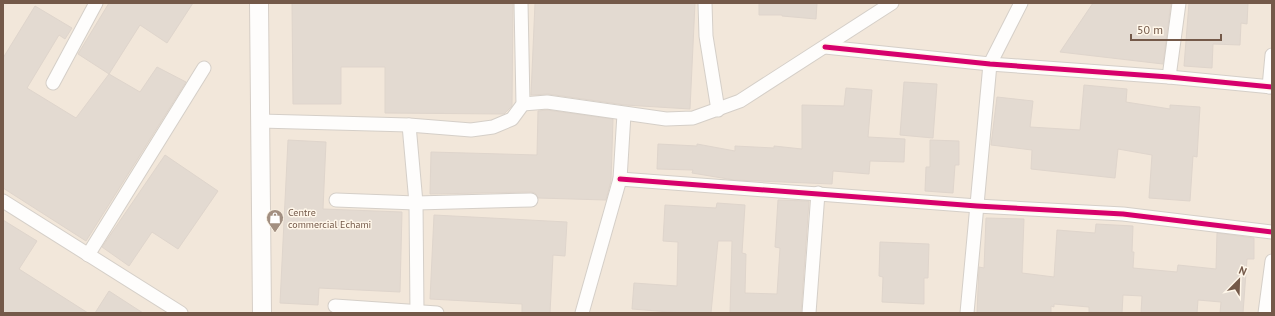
<svg xmlns="http://www.w3.org/2000/svg" width="1275" height="316" font-family="'PT Sans',sans-serif">
  <style>
    .residential { fill: #f2e7da }
    .building { fill: #e3dad1; stroke: #dfd5cc }
    .lines { fill: none; stroke-linecap: round; stroke-linejoin: round }
    .street-casing { stroke: #d5cfc8; stroke-width: 15 }
    .secondary-casing { stroke: #d6cec6; stroke-width: 20 }
    .street { stroke: #fefdfc; stroke-width: 13 }
    .secondary { stroke: #fefdfc; stroke-width: 18 }
    .cycleway-casing { stroke: #fff7ea; stroke-width: 8 }
    .cycleway { stroke: #d6006c; stroke-width: 5 }
    .labels { text-anchor: middle; stroke-width: 3; stroke-linejoin: round; paint-order: stroke }
    .poi-label { font-size: 10px; fill: #745949; stroke: #fff7ea; text-anchor: start }
  </style>
  <rect width="100%" height="100%" fill="#f6f2ea"/>
  <rect class="residential" x="3" y="3" width="1269" height="310"/>
  <g class="building">
    <polygon points="109,3 193,3 167,43 140,25 109,74 78,54"/>
    <polygon points="292,3 513,3 512,106 504,114 385,113 385,67 341,67 341,104 293,104"/>
    <polygon points="535,3 695,3 690,109 625,105 548,94 531,95"/>
    <polygon points="759,3 817,3 816,19 782,16 782,15 759,15"/>
    <polygon points="1093,3 1171,3 1163,64 1060,52"/>
    <polygon points="1189,3 1248,3 1247,24 1241,23 1240,45 1213,44 1212,68 1184,66"/>
    <polygon points="35,6 72,28 65,39 59,35 27,88 76,118 109,74 140,92 157,67 186,82 86,241 3,188 3,58"/>
    <polygon points="904,82 937,84 933,138 900,135"/>
    <polygon points="1084,85 1127,89 1126,102 1170,109 1170,105 1200,107 1197,157 1193,156 1190,201 1149,198 1152,155 1118,149 1115,178 1031,169 1032,150 991,145 997,97 1033,101 1030,127 1080,130"/>
    <polygon points="846,88 872,90 868,137 905,139 904,162 870,161 869,174 833,171 832,184 734,180 692,173 693,170 657,169 658,144 697,146 697,144 735,151 735,146 774,148 774,146 802,149 802,105 844,106"/>
    <polygon points="547,110 613,119 611,181 606,200 538,198 535,193 531,192 430,194 431,152 537,155 538,111"/>
    <polygon points="288,140 326,142 323,209 402,212 400,292 319,288 318,305 280,303"/>
    <polygon points="930,140 959,141 959,165 955,165 953,193 925,191 926,167 930,167"/>
    <polygon points="165,155 218,191 178,249 152,232 129,266 102,247"/>
    <polygon points="778,200 809,201 801,313 730,313 732,241 718,241 711,313 682,313 632,309 634,283 677,286 678,242 663,241 665,205 716,208 717,203 745,205 742,253 746,254 745,293 777,294 780,248 775,247"/>
    <polygon points="434,215 567,222 565,256 553,255 550,313 522,313 522,304 430,299"/>
    <polygon points="986,218 1024,219 1022,273 1054,277 1057,230 1095,233 1096,224 1133,226 1132,252 1134,252 1133,268 1177,272 1178,265 1216,269 1217,233 1254,238 1254,259 1247,259 1243,313 1220,313 1221,302 1198,300 1197,313 1141,313 1142,296 1123,295 1122,313 1089,312 1089,307 1054,304 1054,307 1051,306 1051,313 977,313 979,267 984,268"/>
    <polygon points="3,220 37,241 19,269 88,313 3,313"/>
    <polygon points="880,242 929,244 928,278 924,278 924,304 882,302 883,277 879,276"/>
    <polygon points="109,291 143,313 95,313"/>
  </g>
  <g class="lines">
    <defs>
      <g id="street">
        <polyline points="705,3 706,36 718,110"/>
        <polyline points="825,47 990,64 1169,77 1272,87"/>
        <polyline points="1169,77 1179,3"/>
        <polyline points="53,83 96,3"/>
        <polyline points="1269,87 1272,55"/>
        <polyline points="523,104 547,102 666,119 693,118 740,101 892,3"/>
        <polyline points="260,121 409,125 471,130 493,127 512,119 523,104 521,3"/>
        <polyline points="409,125 416,203 417,313"/>
        <polyline points="620,179 977,206 1123,214 1272,232"/>
        <polyline points="336,200 416,203 531,200"/>
        <polyline points="3,201 181,313"/>
        <polyline points="88,255 204,68"/>
        <polyline points="335,306 437,313"/>
        <polyline points="582,313 620,179 624,114"/>
        <polyline points="809,313 818,193"/>
        <polyline points="967,313 990,64 1021,3"/>
        <polyline points="1265,313 1272,261"/>
      </g>
      <polyline id="secondary" points="259,3 262,313"/>
    </defs>
    <use href="#street" class="street-casing"/>
    <use href="#secondary" class="secondary-casing"/>
    <use href="#street" class="street"/>
    <use href="#secondary" class="secondary"/>
    <defs>
      <g id="cycleway">
        <polyline points="825,47 990,64 1169,77 1272,87"/>
        <polyline points="620,179 977,206 1123,214 1272,232"/>
      </g>
    </defs>
    <use href="#cycleway" class="cycleway-casing"/>
    <use href="#cycleway" class="cycleway"/>
  </g>
  <defs>
    <symbol id="shop-pin" viewBox="-11 -11 22 30"><path d="M0 17L-7.5 6A9.5 9.5 0 1 1 7.5 6Z" fill="#a28f81" stroke="#fff7ea"/><path d="M-5-2.5h2.3a2.7 3.5 0 0 1 5.4 0H5L5.5 6h-11ZM-1.5-2.5h3a1.5 2.3 0 0 0-3 0Z" fill="#fff"/></symbol>
  </defs>
  <g fill-rule="evenodd">
    <use href="#shop-pin" x="265" y="208" width="20" height="27"/>
  </g>
  <g class="labels">
    <g class="poi-label">
      <text x="288" y="216">Centre<tspan x="288" dy="12">commercial Echami</tspan></text>
    </g>
  </g>
  <rect width="1275" height="316" fill="none" stroke="#745949" stroke-width="8"/>
  <g transform="translate(1239 280) rotate(23)" stroke="#fff7ea" stroke-width="3" paint-order="stroke">
  <path d="M0-3L7 15L0 10L-7 15Z" fill="#745949"/>
  <text y="-6" font-size="11" font-weight="bold" text-anchor="middle" fill="#745949">N</text>
  </g>
  <path d="M1131 34v6h90v-6" fill="none" stroke="#745949" stroke-width="2"/>
  <text x="1137" y="34" font-size="12" fill="#745949" stroke="#fff7ea" stroke-width="3" paint-order="stroke">50 m</text>
</svg>
